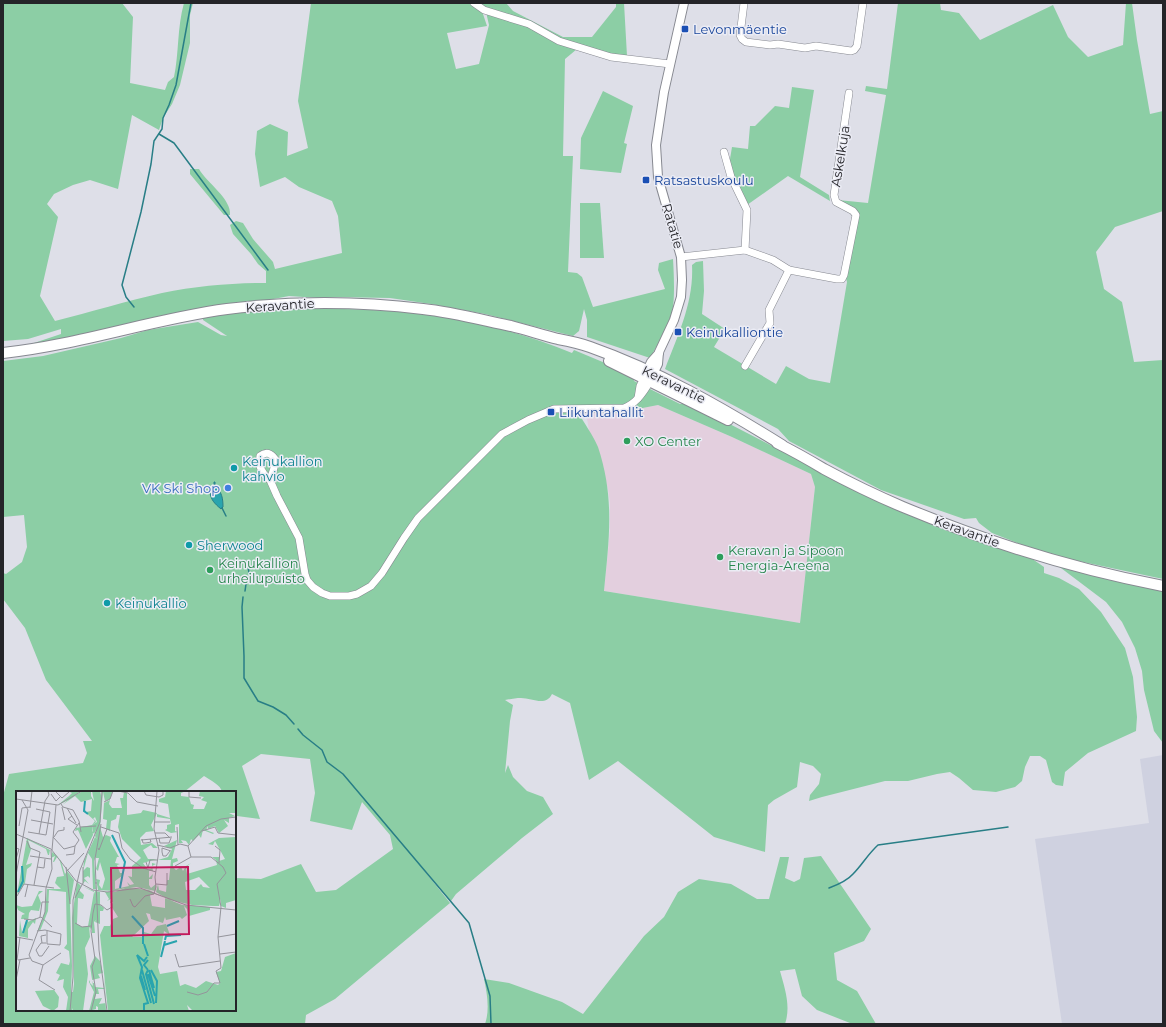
<svg xmlns="http://www.w3.org/2000/svg" width="1166" height="1027" font-family="Montserrat,sans-serif">
  <style>
    .commercial { fill: #e3cfde }
    .built { fill: #cfd1e0 }
    .green { fill: #8ccea5; fill-rule: evenodd }
    .water { fill: #29a4ae; stroke: #287e86 }
    .lines { fill: none; stroke-linecap: round; stroke-linejoin: round }
    .stream { stroke: #287e86; stroke-width: 1.5 }
    .minor-casing { stroke: #878991; stroke-width: 8 }
    .tertiary-casing { stroke: #878991; stroke-width: 10 }
    .secondary-casing { stroke: #878991; stroke-width: 12 }
    .minor { stroke: #fff; stroke-width: 7 }
    .tertiary { stroke: #fff; stroke-width: 8 }
    .secondary { stroke: #fff; stroke-width: 10 }
    .transit-dot { fill: #1a4fb4; stroke: #ebecf5; stroke-width: 1.5 }
    .leisure-dot { fill: #2e9e5b; stroke: #ebecf5; stroke-width: 1.5 }
    .culture-dot { fill: #0f9aa8; stroke: #ebecf5; stroke-width: 1.5 }
    .shop-dot { fill: #3f7fe0; stroke: #ebecf5; stroke-width: 1.5 }
    .labels { text-anchor: middle; stroke-width: 3; stroke-linejoin: round; paint-order: stroke }
    .transit-label { font-size: 13px; fill: #164399; stroke: #ebecf5; text-anchor: start }
    .street-label { font-size: 13px; fill: #242428; stroke: #ebecf5 }
    .leisure-label { font-size: 13px; fill: #27864d; stroke: #ebecf5; text-anchor: start }
    .culture-label { font-size: 13px; fill: #0d838f; stroke: #ebecf5; text-anchor: start }
    .shop-label { font-size: 13px; fill: #366cbe; stroke: #ebecf5; text-anchor: end }
    .inset-river { fill: none; stroke: #29a4ae; stroke-width: 2 }
    .inset-road { fill: none; stroke: #94949b; stroke-width: 1 }
    .view { fill: #c2185b; fill-opacity: 0.15; stroke: #c2185b; stroke-width: 2 }
    .inset-edge { fill: none; stroke: #242428; stroke-width: 2 }
  </style>
  <rect width="100%" height="100%" fill="#dedfe8"/>
  <polygon class="commercial" points="658,405 732,437 811,474 815,487 800,623 604,591 610,531 610,503 608,489 597,446 589,431 586,412 617,413"/>
  <polygon class="built" points="1163,755 1163,1024 1062,1024 1035,839 1149,823 1140,759"/>
  <g class="green">
    <path d="M3,3H122L133,17L130,83L165,90L168,82L174,77C179,53 177,28 184,3H193L190,15V43L180,85L172,104L163,118L159,130L132,115L118,189L90,180L73,185L54,194L47,204L58,217L40,296L55,321C91,312 126,301 162,293C196,286 232,283 266,283V271L258,264L251,254L233,234L230,225L236,221L243,223L253,239L273,262L275,269L342,253L338,216L332,201L299,187L285,177L260,187L255,154L257,131L270,124L288,132L287,156L308,148L298,101L311,3H506L513,11L563,37H592L616,7V3H624L627,56L611,55L560,40L529,23L482,11L487,26L447,33L456,69L479,64L489,25L486,12L529,26L577,49L565,59L563,156H573L568,272L577,273L582,277L593,307L665,289L658,270L659,263L673,259C674,273 675,301 672,313C667,329 658,344 650,358L587,337V320L584,309L579,331L573,336L485,314L431,304L390,298L335,297L319,298L289,296L35,345L34,343L61,334V329L28,339L3,341Z"/>
    <path d="M898,3H940L941,10L959,13L980,40L1053,5L1068,37L1088,57L1123,45L1126,3H1132L1137,40L1150,114L1163,111V211L1115,227L1096,252L1104,289L1122,302L1134,362L1163,360V579L1069,559L1030,548L992,533L979,523L976,518L964,519L881,490L789,441L778,429L665,369C678,335 694,302 692,265L696,262L703,261L704,291L702,314L725,329L714,347L776,384L786,366L809,379L830,383L847,282L845,275L856,213L838,200L868,203L886,95L865,91L866,86L887,89Z"/>
    <polygon points="792,87 814,90 800,177 829,195 830,201 788,176 747,205 729,165 732,147 748,149 750,126 755,126 775,106 789,108"/>
    <polygon points="603,91 633,106 624,143 627,144 621,173 580,169 581,138"/>
    <path d="M190,169H199C206,182 232,199 230,215H224L190,174Z"/>
    <polygon points="580,203 600,203 604,258 580,258"/>
    <path d="M277,308C328,309 378,308 429,315C477,321 526,334 572,353L574,350L629,373L633,376L634,381L680,404L689,403L828,475L989,544L1031,558L1044,567V573L1059,578L1079,589L1101,612L1125,648L1133,677L1137,717L1136,731L1088,753L1065,772L1063,786L1056,785L1052,782L1046,760L1040,756H1030L1025,767L1022,781L1015,787L996,792L973,790L959,778L950,772L937,774L908,781H885L822,797L809,801L810,795L819,784L821,774L813,766L800,762L797,787L774,800L768,805L765,852L714,837L618,761L589,780L570,703L552,694C546,707 532,698 521,698C516,698 510,699 505,700L513,705L510,721L505,773L508,765L513,777L527,791L543,797L553,814L522,838L456,894L451,901L419,864L450,903L335,999L306,1015L305,1024H3V796L9,774L83,763L87,753L83,741H92L46,680L25,628L3,599V573L6,574L22,562L27,547L24,515L3,517V361L43,356L121,338L148,330L198,322L221,335L227,336L203,320V317ZM658,405L732,437L811,474L815,487L800,623L604,591C609,539 615,498 598,447C593,435 584,423 578,412L617,413ZM261,754L310,759L315,793L310,821L352,830L362,802L390,835L393,849L336,890L316,892L301,864L261,879L235,878V1010H17V792H184L204,776C210,780 221,785 222,792H235V828L237,816L260,819L242,766Z"/>
    <polygon points="1057,565 1163,591 1163,743 1154,731 1144,690 1142,671 1135,648 1122,622 1106,602"/>
    <path d="M821,856L871,929L864,941L834,953L837,980L857,991L876,1024L850,1023L817,1010L802,996L795,969L780,971C785,989 791,1006 785,1024H485C490,1010 487,993 484,979L509,983L562,1002L583,1014L644,936L664,917L678,892L699,879L731,884L757,899H769L780,857H789L785,878L794,882L800,879L804,858Z"/>
  </g>
  <path class="water" d="M214,482H215V487C222,491 223,499 223,507L221,509C214,503 211,500 210,492L214,486Z"/>
  <g class="lines">
    <g class="stream">
      <polyline points="159,134 174,143 268,270"/>
      <polyline points="134,307 126,297 122,285 141,212 151,164 154,141 162,129 163,118 169,105 176,85 191,3"/>
      <polyline points="222,508 226,516"/>
      <polyline points="248,565 249,574"/>
      <polyline points="245,591 246,584"/>
      <polyline points="243,597 242,607 244,656 244,678 258,701 273,707 286,715 294,724"/>
      <polyline points="298,729 303,735 322,750 327,762 343,774 469,923 490,996 491,1024"/>
      <path d="M829,888C837,885 847,881 853,874C862,865 868,854 878,845L1008,827"/>
    </g>
    <defs>
      <g id="minor">
        <polyline points="474,3 484,10 529,24 559,41 611,57 670,64"/>
        <polyline points="744,3 740,35 742,39 746,42 770,45 778,44 805,48 816,46 851,51 854,50 857,46 863,3"/>
        <polyline points="724,152 731,177 747,210 745,250"/>
        <polyline points="681,257 745,250 773,260 789,270 837,279 842,279 844,275 856,215 853,211 836,202 834,195 849,93"/>
        <polyline points="745,366 770,323 769,310 789,270"/>
        <polyline points="638,398 640,386 644,378"/>
        <path d="M270,480L274,468L275,459C271,453 266,451 260,456L259,464L261,469L266,477L270,480L277,496L299,538L305,574L307,580L313,587L322,593L330,596H349L357,594L371,586L382,573L404,538L418,518L502,434L528,420L554,409L624,408C636,404 644,392 650,381"/>
      </g>
      <g id="tertiary">
        <polyline points="645,375 651,362 659,353"/>
        <polyline points="651,378 658,364 659,352 674,320 681,297 682,280 681,257 658,177 656,145 664,92 684,3"/>
      </g>
      <g id="secondary">
        <path d="M3,353C79,345 152,319 227,309C292,301 357,301 423,309C452,312 482,320 511,326C527,330 542,335 558,339C569,341 579,343 590,347C658,371 721,407 782,445"/>
        <polyline points="609,361 728,420"/>
        <path d="M777,443C793,451 809,460 824,469C850,483 877,496 903,507C987,542 1074,569 1163,586"/>
      </g>
    </defs>
    <use href="#minor" class="minor-casing"/>
    <use href="#tertiary" class="tertiary-casing"/>
    <use href="#secondary" class="secondary-casing"/>
    <use href="#minor" class="minor"/>
    <use href="#tertiary" class="tertiary"/>
    <use href="#secondary" class="secondary"/>
  </g>
  <g class="transit-dot">
    <rect x="681" y="25" width="8" height="8" rx="2"/>
    <rect x="642" y="176" width="8" height="8" rx="2"/>
    <rect x="674" y="328" width="8" height="8" rx="2"/>
    <rect x="547" y="408" width="8" height="8" rx="2"/>
  </g>
  <g class="leisure-dot">
    <circle cx="627" cy="441" r="4"/>
    <circle cx="720" cy="557" r="4"/>
    <circle cx="210" cy="570" r="4"/>
  </g>
  <g class="culture-dot">
    <circle cx="234" cy="468" r="4"/>
    <circle cx="189" cy="545" r="4"/>
    <circle cx="107" cy="603" r="4"/>
  </g>
  <circle class="shop-dot" cx="228" cy="488" r="4"/>
  <g class="labels">
    <g class="transit-label">
      <text x="693" y="34">Levonmäentie</text>
      <text x="654" y="185">Ratsastuskoulu</text>
      <text x="686" y="337">Keinukalliontie</text>
      <text x="559" y="417">Liikuntahallit</text>
    </g>
    <g class="street-label">
      <text transform="translate(840 156) rotate(-81)" y="5">Askelkuja</text>
      <text transform="translate(673 226) rotate(74)" y="5">Ratatie</text>
      <text transform="translate(280 305) rotate(-4)" y="5">Keravantie</text>
      <text transform="translate(674 384) rotate(26)" y="5">Keravantie</text>
      <text transform="translate(967 531) rotate(20)" y="5">Keravantie</text>
    </g>
    <g class="leisure-label">
      <text x="635" y="446">XO Center</text>
      <text x="728" y="555">Keravan ja Sipoon<tspan x="728" dy="15">Energia-Areena</tspan></text>
      <text x="218" y="568">Keinukallion<tspan x="218" dy="15">urheilupuisto</tspan></text>
    </g>
    <g class="culture-label">
      <text x="242" y="466">Keinukallion<tspan x="242" dy="15">kahvio</tspan></text>
      <text x="197" y="550">Sherwood</text>
      <text x="115" y="608">Keinukallio</text>
    </g>
    <g class="shop-label">
      <text x="220" y="493">VK Ski Shop</text>
    </g>
  </g>
  <g transform="translate(16 791)">
    <rect width="220" height="220" fill="#dedfe8"/>
    <path d="M52,0H65L58,5L67,0H75V5L78,10L76,0H84V4L85,0L86,14V0H97L94,8L89,10L87,1L84,36L87,46L90,44L95,46L94,50L103,66H101L99,72L104,73L101,74L104,82H107L109,71L108,81L106,85L99,90V98L113,95L111,91L114,94L118,93L112,85L116,86V75L125,67L106,48L102,36L104,24H101L100,28L95,30L94,40L90,38L91,29L87,28L88,12L94,9L93,13L96,17H106L104,7H107L108,1L111,2V24L125,22L127,19L141,22L135,34L138,40L130,41L124,47L125,54L136,52L142,57H137L135,54L127,59L132,68H141L127,72L132,79L136,77V72L140,73L136,75L137,80H133V87L137,83L136,88H133V94L135,97L140,93V97L139,100L121,96L114,97L133,99L153,109L140,101L142,93L143,99L150,101L151,89H153L155,69H142L152,66L156,58L148,55L161,49L156,68L161,67L162,70L157,72V76L160,79L165,76L167,80L170,75L175,72L170,76L171,83L201,74L200,69L196,66H204L203,70L209,68L199,50L197,54L192,53L203,47L220,46V109L210,112V117L205,115V108L203,115H197L176,114L154,109L166,114L194,116V119L173,125L171,118L168,115L171,124L166,128L164,126L150,129L149,126L147,132L135,128L134,123L130,122L133,130L116,146H128V141L135,143L141,135L150,133L154,144L148,140L142,176L144,183L161,180L164,195L169,193L180,197L190,190L202,194L204,192L200,181L205,180L209,166L220,162V220H177L171,214L173,220H92L84,144L88,135H94L97,128L102,126L95,115L97,111L94,112L95,108L91,110L93,108L89,101H99L109,97L98,100L82,99L80,88L84,89L83,94L86,98L89,88L84,71L82,80L80,78L83,67H80V64L78,70L80,98H77L76,68L72,62L67,80L71,76L74,77V87L72,85L68,87L73,93L69,90L67,93V80L68,70L79,46L81,48L79,45L83,32L79,44L80,39L78,43L76,40V34L81,31L79,26L77,28L79,29L80,31L76,34L79,30L68,20V16L70,21L75,20L76,8L65,11L59,5L46,14L52,9L42,14L53,5L56,2ZM183,86L194,97L187,96L185,93L179,99H170L169,91ZM139,103L149,107V117L136,115L134,104ZM150,0H170L165,2V5L173,6L175,13L178,14L177,18H188L191,11L185,9L188,6L183,5L184,0H220V22H213L219,25L213,27V32L208,29L212,35L203,42L199,35L192,38V35L190,39L198,42L197,43L187,39L185,47L183,44L177,50L175,48L173,54L170,50L165,49L167,52H163V33L159,34V40L162,41L155,42L149,39L151,38V34L155,33L154,28L141,26V23L154,27L152,13L143,11V8L149,6ZM76,34L77,44L70,58L62,39L59,40L60,37ZM11,47L34,59L33,64H32L30,58L12,49L15,58L10,74L16,72L15,75L11,78L9,92L1,103ZM36,61L41,65L45,70L49,83L51,80L58,89L54,114L56,175L55,201H57L58,193L56,127L61,91L65,95L63,99L68,104L67,108L62,107L61,133L66,136L72,135L78,101L68,96L78,100L79,103V100L84,101V114L88,117L87,120H84V133L79,131L80,129L78,131L79,142H76V136L74,138L73,135L74,146L69,157L72,183L67,220H57L56,217V220H50L52,206L47,196L48,188L41,190L44,184L40,182L45,172L53,174L54,170L53,160L48,157L51,153L50,101L33,99L32,120L24,140L22,139L29,121L31,98H45L39,92L41,86L48,85L43,67L41,66L38,71H37L39,65L35,67ZM23,100H27L22,104L25,112L23,120L15,119L13,122L12,131L20,127L19,133L17,131L12,138V147L3,145L4,129L6,142L11,128H5L6,124L9,123L2,119L0,114L6,116L16,115ZM79,165L84,170L87,182L82,183L84,187L76,189L77,192H83H78L79,196L88,197V187L90,220H82V216L80,215V218L73,220L78,201L73,191L74,189V192L77,195L74,175ZM82,198H89L90,212L83,213L86,207L79,208L80,203H83ZM38,199L43,206L42,216L37,220L27,215L19,200Z" fill="#8ccea5" fill-rule="evenodd"/>
    <path class="inset-river" d="M69,10L68,20L72,23M96,44L109,71L104,97M2,101L7,90L6,75M116,125L127,137V153M151,135L163,130M7,142L11,129M149,149L150,145L165,144M128,153L132,165M148,154L161,150M145,166L149,150M126,179L135,212M132,179L130,183L138,213M132,179L128,174L132,169M133,179L138,197M135,179L141,190L140,212M132,183L139,205M125,185L129,199M128,220V213L132,212L124,187L126,176L121,164L128,170L131,166"/>
    <path class="inset-road" d="M39,0L46,7L53,1M102,0L112,2L121,11L142,15M128,0L130,4L143,6L147,4V0M173,0V6L185,7M35,3L40,10L44,6M0,8L42,14L66,0M88,11L94,8L97,0M45,13L47,16L57,19L63,30L65,41M46,16L49,29M14,17L16,0M51,17L60,32M56,25L52,28L61,34M15,29L37,33M139,31H154M3,35L6,17L14,16M64,36L80,35M85,36L103,42L106,57L114,68L127,77L140,81M161,36L162,54M199,36L202,42L220,44M186,40L199,36M12,41L30,44L34,21L20,18M139,42H149L154,47M0,43L35,58L60,90L77,99L91,101L124,97L170,114L220,119M23,43L29,10L33,4L32,0M37,46L48,58M38,46L42,40L48,39V36M143,47L144,52H153L155,47M126,48L127,52H130L135,51L134,48M125,49L156,46M11,50L14,57L24,61L18,94M141,54L154,57L164,53L172,55M172,55L190,35L205,28L220,26M199,55L204,59L203,72M0,57L3,58L0,68M82,57L83,59L91,38M48,58L59,55L63,49L57,41L63,32M35,59L36,78L30,97L29,121L13,164L16,170L27,174L45,162M36,59L40,14M146,61L147,65H150L154,60M146,61V57L155,60M50,64L58,63L59,55M14,65L35,68M130,71L132,77L134,69H142M159,75L175,66M21,76L28,77L29,68M50,76L54,113M50,81L68,62M0,84L12,19L6,9M80,91L83,159L91,220M80,93L79,68L85,33M140,93L151,94V82M1,105L8,93L38,97M9,106L12,93M59,107L67,92V76M114,108L117,115L119,116L129,105L138,103L140,96L139,86L143,59L138,38L141,0M24,126L26,111H33M8,128L17,129L25,126L36,136M59,132L66,136L75,135M21,140L29,139L45,143L44,154L31,153V140M0,146L17,149M202,146L220,143M26,152L25,145L30,144M30,152H25L20,159L23,165H26L33,155M159,163L163,176L204,170M204,163L220,161M1,169L4,146M2,169L14,167M27,174L23,189L39,199M0,189L4,169M171,201L182,204L191,201L198,192H204L200,180L205,177L202,146L205,116L201,93L210,82L207,76L195,66H175L172,55M54,220L57,186V109L64,79L84,31L86,0M75,220L80,201L76,176L79,168L75,140L77,122L79,113L85,114L91,119L96,116"/>
    <path class="view" d="M172,76L173,143L96,145L95,77Z"/>
    <rect width="220" height="220" class="inset-edge"/>
  </g>
  <rect width="1166" height="1027" fill="none" stroke="#242428" stroke-width="8"/>
</svg>
